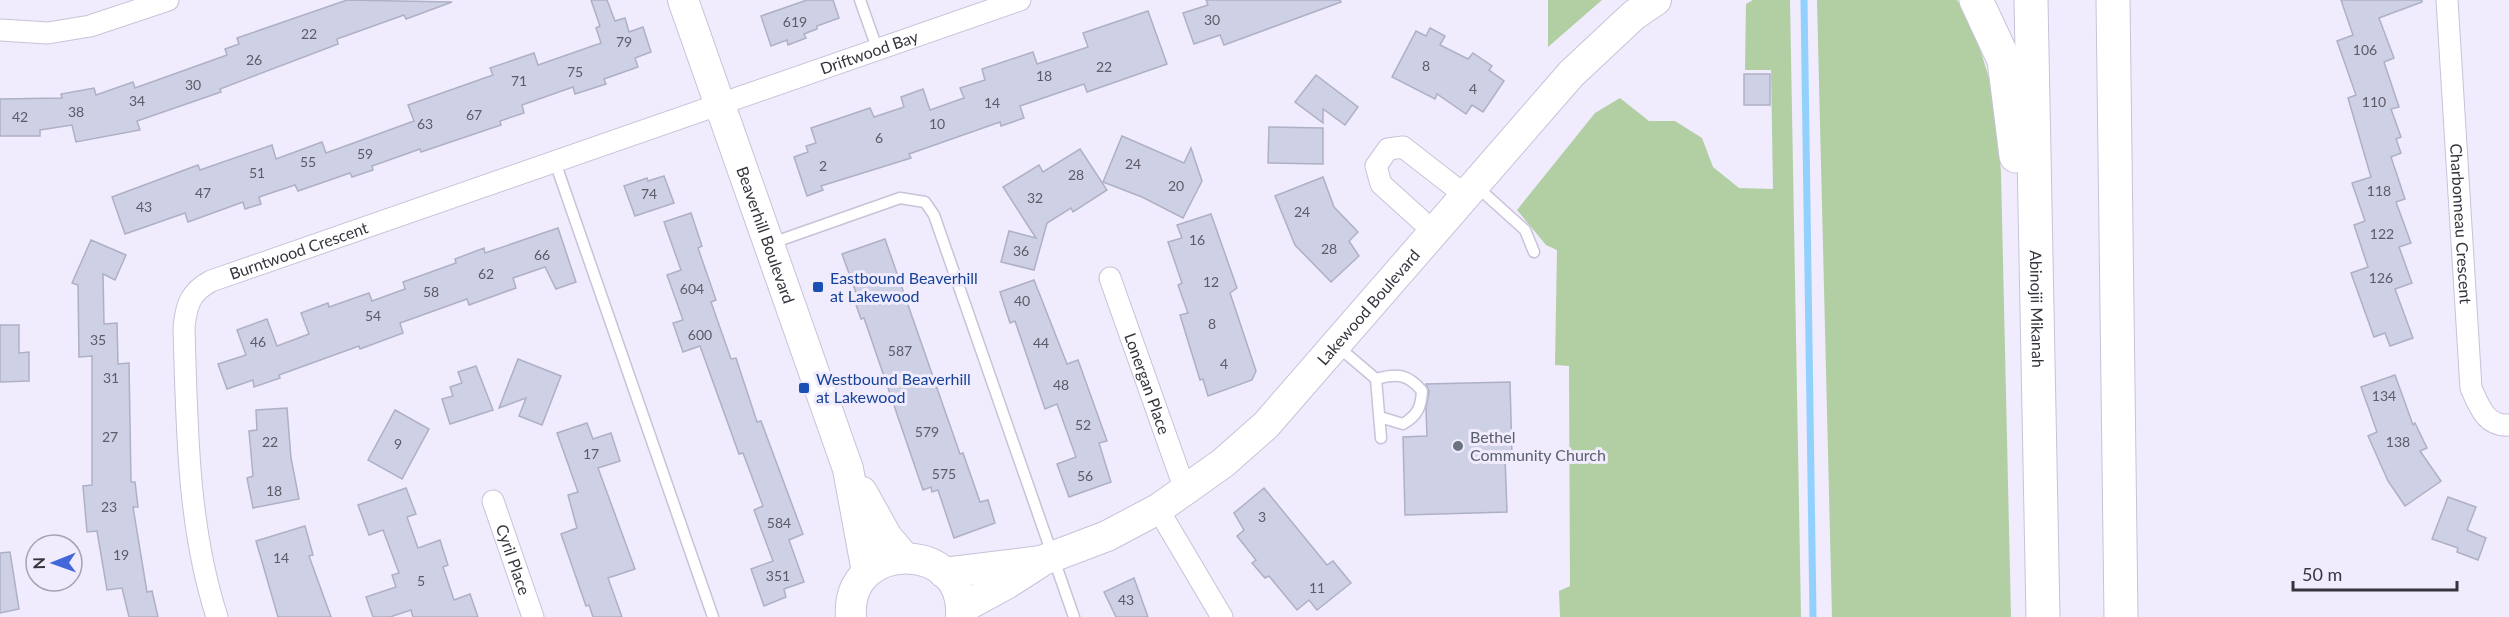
<svg xmlns="http://www.w3.org/2000/svg" width="2509" height="617" font-family="Lato,sans-serif">
  <style>
    .green { fill: #b1cfa3 }
    .lines { fill: none; stroke-linecap: round; stroke-linejoin: round }
    .stream { stroke: #92d1fe; stroke-width: 7 }
    .building { fill: #ced0e6; stroke: #aeb0c5; stroke-width: 1.5 }
    .lane-casing { stroke: #c9c2d8; stroke-width: 13 }
    .street-casing { stroke: #c9c2d8; stroke-width: 23 }
    .secondary-casing { stroke: #c9c2d8; stroke-width: 32 }
    .primary-casing { stroke: #c9c2d8; stroke-width: 35 }
    .lane { stroke: #fff; stroke-width: 10 }
    .street { stroke: #fff; stroke-width: 21 }
    .secondary { stroke: #fff; stroke-width: 30 }
    .primary { stroke: #fff; stroke-width: 33 }
    .transit-dot { fill: #1a4fb4; stroke: #f0ebfd; stroke-width: 2 }
    .worship-dot { fill: #6b7280; stroke: #f0ebfd; stroke-width: 2 }
    .labels { text-anchor: middle; stroke-width: 6; stroke-linejoin: round; paint-order: stroke }
    .number-label { font-size: 14px; fill: #5d5b67 }
    .street-label { font-size: 16px; fill: #37343d; stroke: #f0ebfd }
    .transit-label { font-size: 16px; fill: #164399; stroke: #f0ebfd; text-anchor: start }
    .worship-label { font-size: 16px; fill: #5b616d; stroke: #f0ebfd; text-anchor: start }
  </style>
  <rect width="100%" height="100%" fill="#f0ebfd"/>
  <g class="green">
    <polygon points="1548,0 1602,0 1548,47"/>
    <polygon points="1753,0 1790,0 1801,617 1560,617 1559,591 1570,586 1569,366 1555,365 1557,250 1546,245 1517,210 1595,113 1620,98 1649,121 1675,121 1702,138 1713,167 1739,188 1773,189 1771,70 1745,70 1746,4"/>
    <polygon points="1817,0 1957,0 1974,30 1994,94 2001,172 2011,617 1832,617"/>
  </g>
  <g class="lines">
    <polyline class="stream" points="1804,0 1813,617"/>
  </g>
  <g class="building">
    <polygon points="347,0 452,2 406,19 404,15 337,39 338,44 220,89 221,92 137,121 140,130 76,142 72,125 40,130 40,136 0,136 0,99 62,98 61,94 94,88 96,95 133,82 135,88 227,55 225,49 239,44 237,38"/>
    <polygon points="591,0 607,0 615,21 625,18 629,32 643,27 651,52 635,58 638,67 604,79 606,84 575,94 573,87 522,105 524,113 500,121 501,125 421,152 420,149 406,154 372,166 373,170 352,177 350,173 298,191 295,185 259,197 261,204 245,209 243,202 188,222 185,213 125,234 112,197 198,165 200,170 272,145 276,159 322,142 326,153 414,121 408,105 493,75 490,68 534,53 538,65 601,43 596,28 600,26"/>
    <polygon points="807,0 833,0 839,18 817,26 817,29 804,34 806,38 788,45 787,40 771,46 761,16"/>
    <polygon points="1206,0 1340,0 1341,2 1224,45 1220,35 1194,44 1183,13 1208,5"/>
    <polygon points="2341,0 2422,0 2422,2 2379,18 2394,58 2384,62 2399,107 2391,109 2401,137 2396,139 2401,153 2391,157 2405,199 2396,202 2411,243 2399,247 2412,283 2395,289 2413,338 2390,346 2385,333 2374,337 2351,273 2368,267 2354,225 2365,221 2352,183 2371,177 2348,98 2356,95 2337,41 2353,35"/>
    <polygon points="1148,11 1167,64 1087,92 1084,84 1020,106 1024,118 1001,126 1000,122 909,154 911,158 821,186 823,190 807,196 794,157 808,152 806,146 816,143 811,128 870,108 874,117 904,107 901,97 923,89 930,110 964,98 960,88 985,80 982,69 1033,52 1037,64 1088,47 1083,33"/>
    <polygon points="1430,28 1445,36 1440,45 1468,59 1473,53 1492,66 1489,70 1504,81 1483,112 1472,105 1466,114 1437,94 1435,99 1392,77 1416,31 1426,36"/>
    <rect x="1744" y="74" width="26" height="31"/>
    <polygon points="1316,75 1358,107 1345,125 1323,109 1323,123 1295,102"/>
    <polygon points="1269,127 1323,128 1323,164 1268,163"/>
    <polygon points="1122,136 1184,163 1191,148 1202,181 1183,218 1142,197 1103,182"/>
    <polygon points="1080,149 1107,190 1073,212 1071,208 1047,223 1034,270 1001,262 1009,231 1036,238 1003,187 1039,165 1043,172"/>
    <polygon points="664,176 674,203 635,216 624,186 647,178 648,181"/>
    <polygon points="1323,177 1334,207 1358,232 1349,241 1359,256 1331,282 1295,245 1275,196"/>
    <polygon points="691,213 702,246 698,248 716,300 711,302 731,359 736,358 757,422 761,421 803,534 789,540 804,582 784,589 786,597 764,606 751,569 773,561 754,510 763,506 743,453 739,454 700,346 683,352 673,323 683,320 667,275 681,270 664,222"/>
    <polygon points="1211,214 1237,288 1230,293 1256,371 1252,380 1208,396 1203,379 1200,380 1180,315 1188,313 1178,285 1182,283 1168,242 1182,238 1177,225"/>
    <polygon points="558,228 576,282 556,289 545,267 513,278 516,288 469,305 467,299 400,323 403,333 360,349 359,346 279,375 280,378 254,387 253,380 227,389 218,364 246,355 237,330 267,319 277,346 309,334 301,313 328,303 329,307 369,293 372,301 405,289 403,282 456,263 455,259 484,248 485,253"/>
    <polygon points="885,239 960,454 963,453 980,502 988,500 995,523 954,538 938,490 932,492 931,487 923,490 864,318 861,319 855,302 859,301 842,254"/>
    <polygon points="91,240 126,255 115,280 103,274 104,324 117,323 118,364 129,363 131,482 135,482 138,507 133,507 147,592 152,591 158,617 129,617 122,588 107,590 97,531 87,532 83,486 92,485 92,356 79,357 78,285 72,283"/>
    <polygon points="1034,280 1067,364 1078,360 1107,441 1099,443 1111,482 1069,497 1057,464 1076,457 1057,404 1045,409 1015,321 1010,323 1000,292"/>
    <polygon points="0,325 19,325 19,353 29,352 29,381 0,382"/>
    <polygon points="518,359 561,376 542,425 519,416 526,398 499,408"/>
    <polygon points="476,366 493,410 450,424 442,399 453,396 450,387 462,383 458,372"/>
    <polygon points="2395,375 2413,425 2415,423 2427,448 2420,451 2441,481 2405,506 2388,481 2368,436 2377,432 2361,387"/>
    <polygon points="1510,382 1512,456 1505,456 1507,512 1405,515 1403,437 1427,436 1426,409 1429,391 1426,384"/>
    <polygon points="287,408 291,458 299,499 253,508 247,478 253,476 249,431 257,430 256,410"/>
    <polygon points="395,410 429,429 402,479 368,460"/>
    <polygon points="587,423 593,439 611,433 620,461 598,468 635,569 608,578 622,617 593,617 589,605 586,606 561,534 577,528 568,495 578,492 557,433"/>
    <polygon points="406,488 416,514 407,517 418,548 440,540 448,565 443,567 454,600 470,594 478,617 413,617 411,610 390,617 373,617 366,597 396,587 392,575 399,573 383,530 369,535 358,505"/>
    <polygon points="1264,488 1327,565 1333,561 1351,583 1317,610 1309,600 1297,610 1269,576 1265,578 1252,563 1256,560 1237,536 1244,530 1234,513"/>
    <polygon points="2448,497 2476,507 2467,530 2486,538 2478,560 2457,552 2458,548 2432,539"/>
    <polygon points="305,526 313,555 309,556 331,617 278,617 256,541"/>
    <polygon points="10,552 19,609 0,613 0,553"/>
    <polygon points="1134,578 1148,617 1116,617 1104,592"/>
  </g>
  <g class="lines">
    <defs>
      <g id="lane">
        <polyline points="860,0 877,48"/>
        <polyline points="555,162 713,617"/>
        <polyline points="1475,185 1525,230 1534,252"/>
        <polyline points="772,243 900,198 925,202 934,215 1074,617"/>
        <polyline points="1336,345 1376,379 1381,438"/>
        <path d="M1376,379C1397,373 1408,374 1422,391C1421,407 1418,415 1403,424L1380,417"/>
      </g>
      <g id="street">
        <path id="s1" d="M2447,0L2471,388C2479,406 2486,427 2509,425"/>
        <polyline points="0,30 48,33 90,26 168,0"/>
        <polyline points="1434,232 1381,184 1376,166 1388,149 1403,147 1466,196"/>
        <path id="s2" d="M1110,278L1185,490"/>
        <path id="s3" d="M493,501L533,617"/>
        <polyline points="1158,509 1222,617"/>
        <path id="s4" d="M217,617C187,524 187,425 184,328C186,306 190,292 211,281L1020,0"/>
      </g>
      <g id="secondary">
        <path id="s5" d="M683,0L848,469L867,572"/>
        <polyline points="862,492 887,537 904,557"/>
        <path id="s6" d="M944,573L1041,561L1107,536L1158,509L1185,490L1223,463L1266,425L1571,74L1634,15L1656,0"/>
        <polyline points="962,608 1008,583 1039,563"/>
        <path d="M851,617C845,539 967,539 961,617"/>
      </g>
      <g id="primary">
        <polyline points="1976,0 2004,60 2016,156"/>
        <path id="s7" d="M2031,0L2043,617"/>
        <polyline points="2113,0 2121,617"/>
      </g>
    </defs>
    <use href="#lane" class="lane-casing"/>
    <use href="#street" class="street-casing"/>
    <use href="#secondary" class="secondary-casing"/>
    <use href="#primary" class="primary-casing"/>
    <use href="#lane" class="lane"/>
    <use href="#street" class="street"/>
    <use href="#secondary" class="secondary"/>
    <use href="#primary" class="primary"/>
  </g>
  <g class="transit-dot">
    <rect x="812" y="281" width="12" height="12" rx="3"/>
    <rect x="798" y="382" width="12" height="12" rx="3"/>
  </g>
  <circle class="worship-dot" cx="1458" cy="446" r="6"/>
  <g class="labels">
    <g class="number-label">
      <text x="1212" y="25">30</text>
      <text x="795" y="27">619</text>
      <text x="309" y="39">22</text>
      <text x="624" y="47">79</text>
      <text x="2365" y="55">106</text>
      <text x="254" y="65">26</text>
      <text x="1426" y="71">8</text>
      <text x="1104" y="72">22</text>
      <text x="575" y="77">75</text>
      <text x="1044" y="81">18</text>
      <text x="519" y="86">71</text>
      <text x="193" y="90">30</text>
      <text x="1473" y="94">4</text>
      <text x="137" y="106">34</text>
      <text x="2374" y="107">110</text>
      <text x="992" y="108">14</text>
      <text x="76" y="117">38</text>
      <text x="474" y="120">67</text>
      <text x="20" y="122">42</text>
      <text x="425" y="129">63</text>
      <text x="937" y="129">10</text>
      <text x="879" y="143">6</text>
      <text x="365" y="159">59</text>
      <text x="308" y="167">55</text>
      <text x="1133" y="169">24</text>
      <text x="823" y="171">2</text>
      <text x="257" y="178">51</text>
      <text x="1076" y="180">28</text>
      <text x="1176" y="191">20</text>
      <text x="2379" y="196">118</text>
      <text x="203" y="198">47</text>
      <text x="649" y="199">74</text>
      <text x="1035" y="203">32</text>
      <text x="144" y="212">43</text>
      <text x="1302" y="217">24</text>
      <text x="2382" y="239">122</text>
      <text x="1197" y="245">16</text>
      <text x="1329" y="254">28</text>
      <text x="1021" y="256">36</text>
      <text x="542" y="260">66</text>
      <text x="486" y="279">62</text>
      <text x="2381" y="283">126</text>
      <text x="1211" y="287">12</text>
      <text x="692" y="294">604</text>
      <text x="431" y="297">58</text>
      <text x="1022" y="306">40</text>
      <text x="373" y="321">54</text>
      <text x="1212" y="329">8</text>
      <text x="700" y="340">600</text>
      <text x="98" y="345">35</text>
      <text x="258" y="347">46</text>
      <text x="1041" y="348">44</text>
      <text x="900" y="356">587</text>
      <text x="1224" y="369">4</text>
      <text x="111" y="383">31</text>
      <text x="1061" y="390">48</text>
      <text x="2384" y="401">134</text>
      <text x="1083" y="430">52</text>
      <text x="927" y="437">579</text>
      <text x="110" y="442">27</text>
      <text x="270" y="447">22</text>
      <text x="2398" y="447">138</text>
      <text x="398" y="449">9</text>
      <text x="591" y="459">17</text>
      <text x="944" y="479">575</text>
      <text x="1085" y="481">56</text>
      <text x="274" y="496">18</text>
      <text x="109" y="512">23</text>
      <text x="1262" y="522">3</text>
      <text x="779" y="528">584</text>
      <text x="121" y="560">19</text>
      <text x="281" y="563">14</text>
      <text x="778" y="581">351</text>
      <text x="421" y="586">5</text>
      <text x="1317" y="593">11</text>
      <text x="1126" y="605">43</text>
    </g>
    <g class="street-label">
      <text dy="6" stroke="none"><textPath href="#s4" startOffset="1046">Driftwood Bay</textPath></text>
      <text dy="6" stroke="none"><textPath href="#s1" startOffset="224">Charbonneau Crescent</textPath></text>
      <text dy="6" stroke="none"><textPath href="#s5" startOffset="249">Beaverhill Boulevard</textPath></text>
      <text dy="6" stroke="none"><textPath href="#s4" startOffset="442">Burntwood Crescent</textPath></text>
      <text dy="6" stroke="none"><textPath href="#s6" startOffset="519">Lakewood Boulevard</textPath></text>
      <text dy="6" stroke="none"><textPath href="#s7" startOffset="309">Abinojii Mikanah</textPath></text>
      <text dy="6" stroke="none"><textPath href="#s2" startOffset="112">Lonergan Place</textPath></text>
      <text dy="6" stroke="none"><textPath href="#s3" startOffset="62">Cyril Place</textPath></text>
    </g>
    <g class="transit-label">
      <text x="830" y="284">Eastbound Beaverhill<tspan x="830" dy="18">at Lakewood</tspan></text>
      <text x="816" y="385">Westbound Beaverhill<tspan x="816" dy="18">at Lakewood</tspan></text>
    </g>
    <g class="worship-label">
      <text x="1470" y="443">Bethel<tspan x="1470" dy="18">Community Church</tspan></text>
    </g>
  </g>
  <g transform="translate(54 563) rotate(269)"><circle r="28" fill="#f0ebfd" stroke="#a6a2b0" stroke-width="1.5"/>
  <path d="M0-4.5L10 22L0 15L-10 22Z" fill="#4167d9"/>
  <text y="-9" font-size="16" font-weight="bold" text-anchor="middle" fill="#37343d">N</text>
  </g>
  <path d="M2293 581v9h164v-9" fill="none" stroke="#37343d" stroke-width="3"/>
  <text x="2302" y="581" font-size="18" fill="#37343d" stroke="#f0ebfd" stroke-width="4.5" paint-order="stroke">50 m</text>
</svg>
